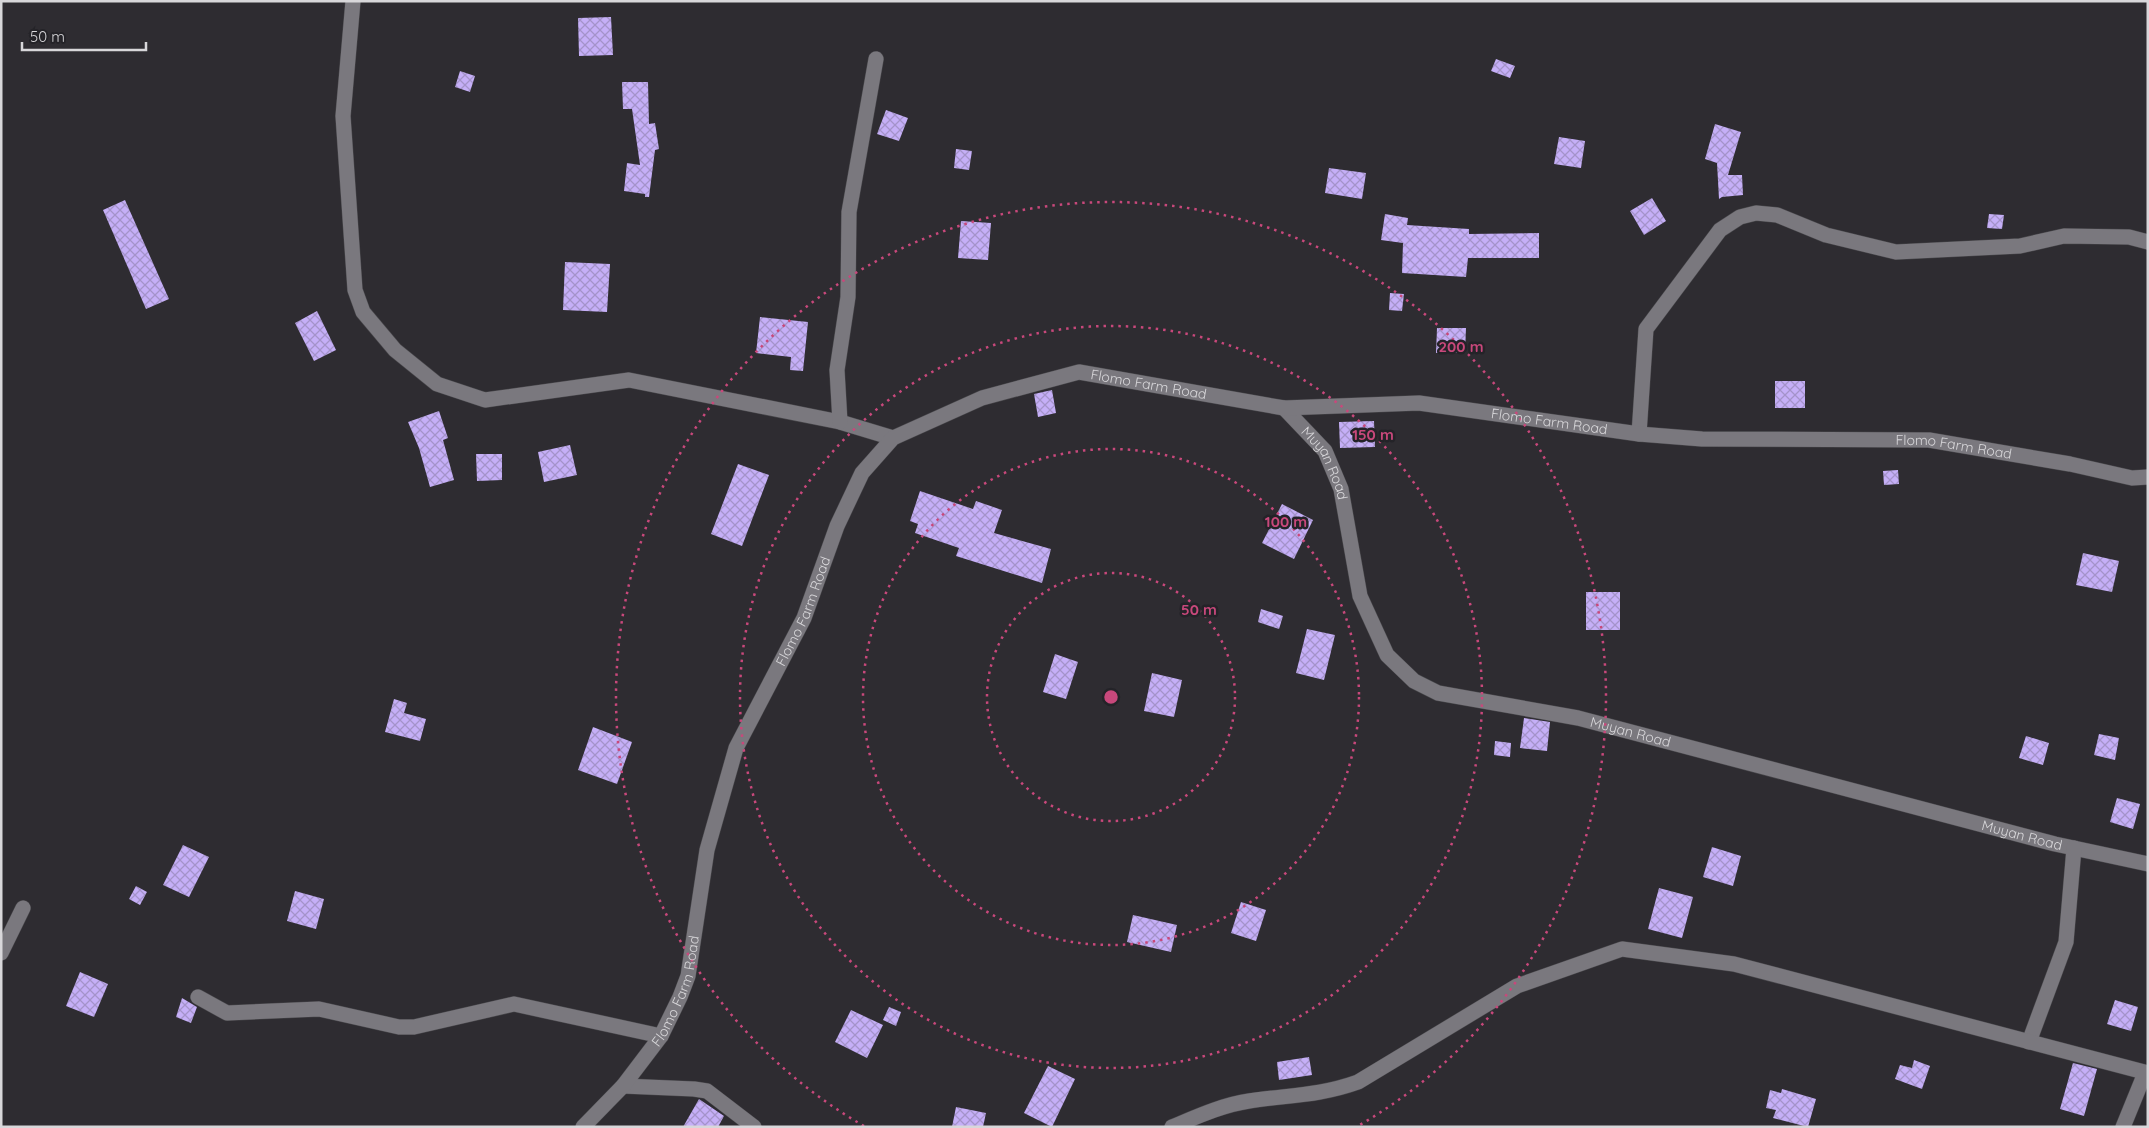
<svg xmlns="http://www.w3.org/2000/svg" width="2149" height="1128" font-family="Quicksand,sans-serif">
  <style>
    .building { fill: url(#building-cross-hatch) }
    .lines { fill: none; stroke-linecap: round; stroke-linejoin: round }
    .minor-casing { stroke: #48474b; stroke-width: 16 }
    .minor { stroke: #7a787e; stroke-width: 15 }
    .ring { fill: none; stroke: #c8487b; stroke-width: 2.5; stroke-dasharray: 2.5 5 }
    .labels { text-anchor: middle; stroke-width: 5; stroke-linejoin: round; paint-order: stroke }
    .street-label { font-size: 14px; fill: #d8d7da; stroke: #242328 }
    .centre { fill: #c8487b; stroke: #242328; stroke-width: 2.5 }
    .ring-label { font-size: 15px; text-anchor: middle; font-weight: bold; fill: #c8487b; stroke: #242328; stroke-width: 5; stroke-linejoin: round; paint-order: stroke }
  </style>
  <defs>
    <pattern id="building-cross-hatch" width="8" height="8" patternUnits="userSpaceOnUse" patternTransform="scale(1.25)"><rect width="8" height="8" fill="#c5aff7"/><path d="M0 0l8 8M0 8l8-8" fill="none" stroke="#a493ca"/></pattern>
  </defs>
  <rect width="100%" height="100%" fill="#2e2c31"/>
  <g class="building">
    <polygon points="611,17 613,55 579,56 578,18"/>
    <polygon points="1496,59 1515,66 1510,78 1491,71"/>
    <polygon points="460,71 475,76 470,92 455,87"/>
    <polygon points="622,82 648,82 649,124 655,123 659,149 655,150 649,197 645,197 645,194 624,191 627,163 640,165 632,109 623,109"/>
    <polygon points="886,110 908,118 899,141 877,134"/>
    <polygon points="1715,124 1741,132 1728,175 1742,175 1743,195 1722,197 1719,199 1717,163 1705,159"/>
    <polygon points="1559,137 1585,141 1581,168 1554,164"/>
    <polygon points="956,149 972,151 969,170 954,168"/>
    <polygon points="1329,168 1366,173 1362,199 1325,193"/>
    <polygon points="1652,198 1666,221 1644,235 1630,211"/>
    <polygon points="125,200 169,299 146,309 103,210"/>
    <polygon points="1385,214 1408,218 1407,225 1469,229 1469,234 1539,233 1539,258 1468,258 1466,277 1402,273 1403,243 1381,240"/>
    <polygon points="1989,214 2004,215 2002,229 1987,228"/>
    <polygon points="961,221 991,223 988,260 958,258"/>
    <polygon points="565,262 610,264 607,312 563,310"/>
    <polygon points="1390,293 1404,294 1402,311 1389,310"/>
    <polygon points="317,311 336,350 314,361 295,323"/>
    <polygon points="760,317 808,322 803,371 790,370 791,357 756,353"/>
    <polygon points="1437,328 1466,328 1465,353 1436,353"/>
    <rect x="1775" y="381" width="30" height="27"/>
    <polygon points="1052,390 1056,413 1038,417 1034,394"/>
    <polygon points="439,411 448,438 443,440 454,480 430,487 419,448 408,422"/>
    <polygon points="1374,421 1375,447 1340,448 1339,422"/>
    <polygon points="570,445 577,475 544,482 538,452"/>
    <polygon points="476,454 502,454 502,480 477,481"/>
    <polygon points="738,464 769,475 742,546 711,534"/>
    <polygon points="1898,470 1899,484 1884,485 1883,471"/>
    <polygon points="920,491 973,509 976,501 1002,510 994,533 1051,549 1042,583 956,556 959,548 915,533 918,524 910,521"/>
    <polygon points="1282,504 1313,520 1294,559 1262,543"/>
    <polygon points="2083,553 2119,561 2112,592 2076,585"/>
    <rect x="1586" y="592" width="34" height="38"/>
    <polygon points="1261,609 1283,616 1279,629 1258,622"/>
    <polygon points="1307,629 1335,635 1324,680 1296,673"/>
    <polygon points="1055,654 1078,662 1066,699 1043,692"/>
    <polygon points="1152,673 1182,680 1174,717 1144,711"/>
    <polygon points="394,699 407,703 404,713 426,719 420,741 385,732"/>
    <polygon points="1524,718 1550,722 1547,751 1520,748"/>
    <polygon points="593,727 632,742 617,784 578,770"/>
    <polygon points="2099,734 2119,738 2115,760 2094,755"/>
    <polygon points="2026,736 2049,743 2043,765 2019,758"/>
    <polygon points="1495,741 1511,743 1510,757 1494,755"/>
    <polygon points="2117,798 2140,804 2133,829 2110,822"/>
    <polygon points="183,845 209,857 189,897 163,885"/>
    <polygon points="1712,847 1741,856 1733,886 1703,877"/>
    <polygon points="136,886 147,892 140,905 129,899"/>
    <polygon points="1659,888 1693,897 1682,938 1648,929"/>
    <polygon points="295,891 324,899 316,929 287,921"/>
    <polygon points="1241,902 1266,910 1256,941 1231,933"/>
    <polygon points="1133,915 1177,925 1171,952 1127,942"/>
    <polygon points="80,972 108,984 94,1017 66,1006"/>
    <polygon points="182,998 197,1007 191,1023 176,1017"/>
    <polygon points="2115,1000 2138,1007 2131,1031 2107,1024"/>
    <polygon points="889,1007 901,1012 896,1026 883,1020"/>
    <polygon points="851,1010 883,1025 867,1058 835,1042"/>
    <polygon points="1309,1057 1312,1075 1279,1080 1277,1062"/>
    <polygon points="1914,1060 1930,1066 1922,1089 1895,1079 1900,1065 1912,1068"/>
    <polygon points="2073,1063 2097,1069 2084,1116 2060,1109"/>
    <polygon points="1048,1066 1075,1079 1052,1127 1024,1113"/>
    <polygon points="1782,1089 1816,1099 1808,1127 1773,1118 1776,1110 1766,1108 1770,1090 1781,1093"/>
    <polygon points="699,1099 724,1116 718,1127 683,1127"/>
    <polygon points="956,1107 986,1113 983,1127 952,1127"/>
  </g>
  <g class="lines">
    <defs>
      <g id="minor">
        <polyline points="353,1 343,116 355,290 363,312 395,350 437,384 485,400 629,380 840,422 893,438"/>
        <path id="s1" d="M1284,408L1325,451L1341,489L1360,596L1387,655L1414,681L1438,693L1578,718L2055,844L2148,864"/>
        <polyline points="840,422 837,370 848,297 849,212 876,59"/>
        <polyline points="1639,434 1646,329 1720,230 1740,217 1756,213 1777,215 1826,235 1896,252 2020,246 2064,236 2129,237 2148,242"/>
        <polyline points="1,953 23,908"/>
        <polyline points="198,997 227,1013 319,1009 399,1027 414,1027 514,1004 661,1036"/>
        <polyline points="2029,1042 2066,942 2074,848"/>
        <polyline points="623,1086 694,1089 707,1091 754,1127"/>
        <path id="s2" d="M583,1127L623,1086L661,1036L680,997L688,976L707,850L736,748L804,618L837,526L862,473L893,438L982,398L1079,372L1284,408L1419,403L1639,434L1702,439L1929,440L2070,464L2132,478L2148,477"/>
        <path d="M1172,1127C1196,1117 1222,1105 1249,1101C1288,1095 1319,1096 1358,1082L1517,986L1622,949L1734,964L2148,1073"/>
        <polyline points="2123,1127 2145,1073"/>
      </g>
    </defs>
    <use href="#minor" class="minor-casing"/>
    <use href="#minor" class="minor"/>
  </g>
  <g class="ring">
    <circle cx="1111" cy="697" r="124"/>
    <circle cx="1111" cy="697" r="248"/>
    <circle cx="1111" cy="697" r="371"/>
    <path d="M864 1126A495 495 0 1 1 1358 1126"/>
  </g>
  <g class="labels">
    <g class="street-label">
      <text dy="5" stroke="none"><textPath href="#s2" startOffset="1038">Flomo Farm Road</textPath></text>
      <text dy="5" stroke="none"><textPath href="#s2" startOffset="1442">Flomo Farm Road</textPath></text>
      <text dy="5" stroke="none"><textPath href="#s2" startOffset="1848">Flomo Farm Road</textPath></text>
      <text dy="5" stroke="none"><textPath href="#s1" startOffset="70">Muyan Road</textPath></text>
      <text dy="5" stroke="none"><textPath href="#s2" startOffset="572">Flomo Farm Road</textPath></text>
      <text dy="5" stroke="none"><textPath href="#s1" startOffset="535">Muyan Road</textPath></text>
      <text dy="5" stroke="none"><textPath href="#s1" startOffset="940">Muyan Road</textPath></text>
      <text dy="5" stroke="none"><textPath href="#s2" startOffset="168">Flomo Farm Road</textPath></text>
    </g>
  </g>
  <circle cx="1111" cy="697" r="8" class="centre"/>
  <g class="ring-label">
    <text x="1461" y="352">200 m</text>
    <text x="1373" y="440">150 m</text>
    <text x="1286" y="527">100 m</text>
    <text x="1199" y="615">50 m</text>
  </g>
  <rect width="2149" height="1128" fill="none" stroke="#d8d7da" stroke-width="5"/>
  <path d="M22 42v8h124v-8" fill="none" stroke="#d8d7da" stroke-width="2.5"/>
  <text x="30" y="42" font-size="15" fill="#d8d7da" stroke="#242328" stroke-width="4" paint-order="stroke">50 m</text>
</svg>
